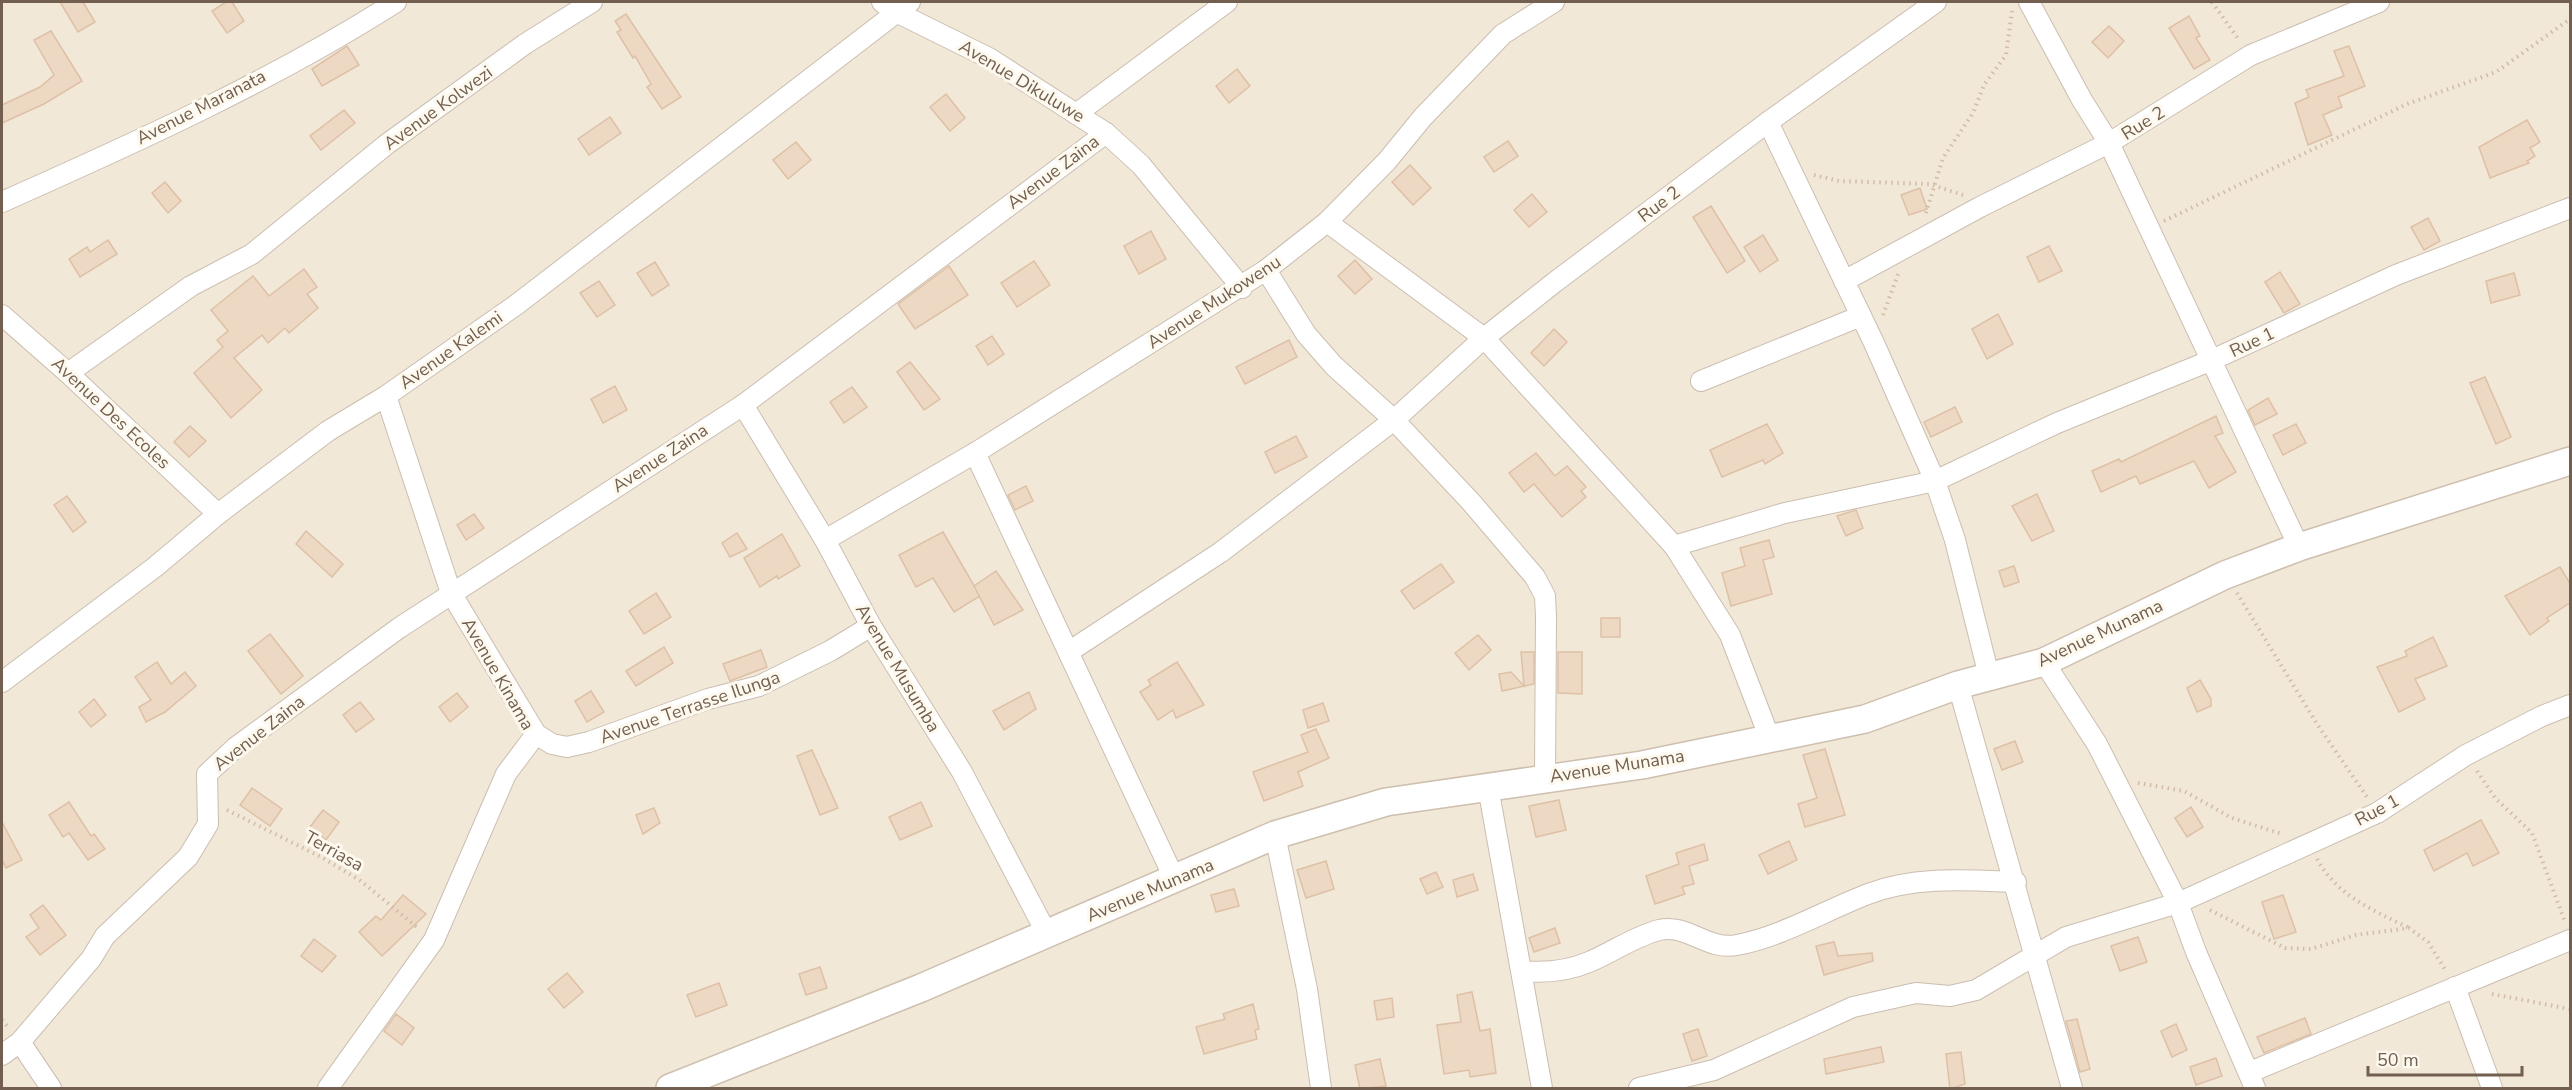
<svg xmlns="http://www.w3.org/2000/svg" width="2572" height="1090" font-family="'Nunito Sans',sans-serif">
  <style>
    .residential { fill: #f1e8d8 }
    .building { fill: #edd8c4; stroke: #dec0a6; stroke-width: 1.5 }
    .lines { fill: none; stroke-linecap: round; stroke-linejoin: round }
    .street-casing { stroke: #cbbeb0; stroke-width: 22 }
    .secondary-casing { stroke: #cebfae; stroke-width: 30 }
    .path { stroke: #d2bba7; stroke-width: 4; stroke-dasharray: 1.5 4.5; stroke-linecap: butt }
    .street { stroke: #fff; stroke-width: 20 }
    .secondary { stroke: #fff; stroke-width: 27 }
    .labels { text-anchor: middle; stroke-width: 6; stroke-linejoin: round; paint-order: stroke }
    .street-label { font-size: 18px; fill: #725f4f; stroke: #fdf9ef }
  </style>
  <rect width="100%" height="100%" fill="#faf5e9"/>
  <rect class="residential" x="2" y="2" width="2568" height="1086"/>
  <g class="building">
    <polygon points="60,2 83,2 95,22 78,32"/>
    <polygon points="226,2 232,2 244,21 227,33 212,11"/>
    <polygon points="626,14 681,97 662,109 647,87 651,84 635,56 633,58 617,32 621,30 615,21"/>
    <polygon points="2189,16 2200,36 2196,38 2210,60 2194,69 2169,28"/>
    <polygon points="2109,26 2124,41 2108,58 2092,42"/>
    <polygon points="51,31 82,81 44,104 2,123 2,105 40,87 54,75 34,40"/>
    <polygon points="347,46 359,65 322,86 312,69"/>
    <polygon points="2349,46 2365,86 2338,97 2342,107 2323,115 2332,135 2308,145 2295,103 2309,97 2306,90 2344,76 2334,51"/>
    <polygon points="1237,69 1250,86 1229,103 1216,86"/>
    <polygon points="946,94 965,118 950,131 930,107"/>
    <polygon points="344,110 355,123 321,150 310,136"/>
    <polygon points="610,117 621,133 589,155 578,139"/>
    <polygon points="2527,120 2540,142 2530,148 2535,156 2527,161 2529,163 2490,178 2479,147"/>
    <polygon points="1508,141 1518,156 1494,172 1484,157"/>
    <polygon points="796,142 811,160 788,179 773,160"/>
    <polygon points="1410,165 1431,188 1413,205 1392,182"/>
    <polygon points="165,182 181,201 168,213 152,193"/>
    <polygon points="1920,188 1927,209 1909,215 1901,195"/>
    <polygon points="1532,194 1547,212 1529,227 1514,210"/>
    <polygon points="1711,206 1745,261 1727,273 1693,217"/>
    <polygon points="2428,218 2440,241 2424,250 2411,227"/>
    <polygon points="1151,231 1166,259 1139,274 1124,246"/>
    <polygon points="1763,235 1778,260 1760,272 1744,247"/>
    <polygon points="108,240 117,254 80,277 69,259 87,247 90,252"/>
    <polygon points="2049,246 2062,271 2039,282 2027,257"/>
    <polygon points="1355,260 1372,279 1355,294 1338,276"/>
    <polygon points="1034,261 1050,285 1017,307 1001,283"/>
    <polygon points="655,262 669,285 652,296 637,273"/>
    <polygon points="949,266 968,295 915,329 898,304"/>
    <polygon points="304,269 317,287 307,294 318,308 289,333 285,328 268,343 262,335 234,358 262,390 231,418 194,373 223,347 217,340 228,331 211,310 253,276 269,296"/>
    <polygon points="2280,272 2300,304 2284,313 2265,282"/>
    <polygon points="2514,273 2520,295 2491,303 2486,281"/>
    <polygon points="599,281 615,305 597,317 580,293"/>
    <polygon points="1998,314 2013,344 1987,359 1972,329"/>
    <polygon points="1554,329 1567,342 1544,366 1531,353"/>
    <polygon points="992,336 1004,354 988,365 976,346"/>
    <polygon points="1289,340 1297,357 1245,384 1236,367"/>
    <polygon points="910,362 940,399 924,410 897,372"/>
    <polygon points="2485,377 2511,437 2496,444 2470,383"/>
    <polygon points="615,386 627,410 603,423 591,399"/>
    <polygon points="852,387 867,407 844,423 830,402"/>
    <polygon points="2268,398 2277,414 2255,425 2248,410"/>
    <polygon points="1955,407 1962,422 1931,437 1924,422"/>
    <polygon points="2216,416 2223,433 2215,436 2236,472 2209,488 2194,461 2140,484 2136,476 2101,492 2092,471 2119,459 2121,462"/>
    <polygon points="1767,424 1783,453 1765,464 1763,460 1722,477 1710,450"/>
    <polygon points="2296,424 2306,443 2283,455 2273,435"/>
    <polygon points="190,426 206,441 189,457 174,442"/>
    <polygon points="1296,436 1307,457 1275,473 1265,452"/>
    <polygon points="1536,453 1555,476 1567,466 1586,487 1581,491 1586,497 1562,517 1534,484 1524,492 1509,473"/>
    <polygon points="1026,486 1033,501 1015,510 1008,495"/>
    <polygon points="2037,494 2054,531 2032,541 2012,506"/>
    <polygon points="67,496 86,522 73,532 54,505"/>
    <polygon points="1856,510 1863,528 1846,536 1837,516"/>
    <polygon points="474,514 484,528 466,540 457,525"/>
    <polygon points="306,531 343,564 332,577 296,544"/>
    <polygon points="943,532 980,596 954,612 933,578 916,587 899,555"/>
    <polygon points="737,533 747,549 730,557 722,543"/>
    <polygon points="782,534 800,566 778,579 777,576 760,587 744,558"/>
    <polygon points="1769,540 1774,557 1763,560 1772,594 1731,606 1722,573 1745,566 1740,548"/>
    <polygon points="1441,564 1454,582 1414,609 1401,591"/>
    <polygon points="2014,566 2019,582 2004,587 1999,571"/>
    <polygon points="2560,567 2571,585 2571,602 2547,618 2549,621 2530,635 2505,596"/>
    <polygon points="996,571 1023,610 994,625 974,586"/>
    <polygon points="656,593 671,617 644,634 629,611"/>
    <rect x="1601" y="618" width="19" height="19"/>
    <polygon points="270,634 303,676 281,694 248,651"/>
    <polygon points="1478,635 1491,650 1469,670 1455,653"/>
    <polygon points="2433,637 2447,666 2415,679 2425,699 2399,712 2377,667 2407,656 2405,651"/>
    <polygon points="664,647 673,663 636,686 626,671"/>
    <polygon points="761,650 767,667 730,681 723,664"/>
    <polygon points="1521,652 1534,652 1534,684 1502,691 1499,674 1511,672 1524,686"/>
    <polygon points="1558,652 1582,652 1582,694 1558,693"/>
    <polygon points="157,662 171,684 185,672 196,686 165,712 146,722 139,707 151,700 135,677"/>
    <polygon points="1177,662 1204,705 1176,718 1173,710 1158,720 1140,692 1151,685 1148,680"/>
    <polygon points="2200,680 2211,699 2211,706 2197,712 2187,688"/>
    <polygon points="591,691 604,712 587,722 575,701"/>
    <polygon points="1029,692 1036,709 1004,730 993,711"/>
    <polygon points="457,693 468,707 450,722 439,707"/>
    <polygon points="94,699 106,715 91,727 79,712"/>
    <polygon points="360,702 374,719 356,732 343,715"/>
    <polygon points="1323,703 1329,721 1308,728 1303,710"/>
    <polygon points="1316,729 1329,758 1298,772 1303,786 1264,801 1253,772 1308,752 1301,735"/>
    <polygon points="2015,741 2023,762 2002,770 1994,749"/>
    <polygon points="1825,749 1845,815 1805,827 1798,804 1817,798 1803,755"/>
    <polygon points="812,750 838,808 820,815 797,756"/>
    <polygon points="252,788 282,809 270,826 240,805"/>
    <polygon points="1559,800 1566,830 1536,837 1529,806"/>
    <polygon points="69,802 91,836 94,834 105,849 88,860 69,833 63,837 49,815"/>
    <polygon points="921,802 932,826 900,840 889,817"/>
    <polygon points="2191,807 2203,827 2187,837 2175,818"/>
    <polygon points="654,808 660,823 643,834 636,815"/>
    <polygon points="323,810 339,822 326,840 310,827"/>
    <polygon points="2481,820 2499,853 2473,866 2467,853 2434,871 2424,850"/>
    <polygon points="2,822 22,860 6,868 2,860"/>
    <polygon points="1789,841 1797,860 1768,874 1759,855"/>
    <polygon points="1704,844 1708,860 1689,866 1694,884 1682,887 1685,894 1655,904 1646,876 1679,864 1676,853"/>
    <polygon points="1326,861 1334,889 1306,898 1297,870"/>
    <polygon points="1436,872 1443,887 1427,894 1420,879"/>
    <polygon points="1473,874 1478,890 1457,897 1453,880"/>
    <polygon points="1234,889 1239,906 1216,912 1211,895"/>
    <polygon points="403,895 426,914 382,956 359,932 376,916 381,920"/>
    <polygon points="2283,895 2296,932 2274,939 2262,902"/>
    <polygon points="43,905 66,935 40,955 26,937 39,928 30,915"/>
    <polygon points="1555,928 1560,943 1534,952 1529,938"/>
    <polygon points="2138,937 2147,962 2120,971 2111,946"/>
    <polygon points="314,939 336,956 322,972 301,956"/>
    <polygon points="1834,942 1838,956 1872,953 1873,961 1824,975 1816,946"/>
    <polygon points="820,967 827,988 806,995 799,974"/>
    <polygon points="567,973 583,992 564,1008 548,989"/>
    <polygon points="719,983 727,1005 696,1017 687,995"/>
    <polygon points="1472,992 1480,1031 1490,1029 1496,1073 1470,1077 1469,1070 1444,1074 1437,1025 1461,1022 1457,995"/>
    <polygon points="1392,998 1394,1017 1377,1020 1374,1001"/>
    <polygon points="1253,1004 1259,1029 1255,1030 1257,1039 1204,1054 1196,1027 1225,1019 1223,1014"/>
    <polygon points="396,1014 414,1028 402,1045 384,1031"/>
    <polygon points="2305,1018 2311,1034 2264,1053 2257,1037"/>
    <polygon points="2077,1019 2090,1069 2080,1072 2066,1021"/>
    <polygon points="2176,1024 2187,1050 2172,1057 2161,1031"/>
    <polygon points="1698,1029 1707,1056 1692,1061 1683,1034"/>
    <polygon points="1881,1047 1884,1062 1826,1074 1824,1059"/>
    <polygon points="1961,1052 1965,1084 1950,1089 1946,1054"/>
    <polygon points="2216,1058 2222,1076 2196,1085 2190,1067"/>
    <polygon points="1380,1059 1386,1086 1360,1089 1355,1065"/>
  </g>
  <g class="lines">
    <defs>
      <g id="street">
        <polyline points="882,2 896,12 989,58 1106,133 1141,165 1242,288"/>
        <polyline points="2029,2 2082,100 2109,143 2299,547"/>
        <polyline points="1076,114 1227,2"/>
        <polyline points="1768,122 1874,343 1935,481 1955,540 1989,676"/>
        <path d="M2,202C135,143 272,81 396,2"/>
        <polyline points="1327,222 1484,338 1674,546 1730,635 1770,739"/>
        <polyline points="1266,270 1306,334 1334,366 1394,420 1471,502 1535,577 1545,596 1546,616 1545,777"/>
        <polyline points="1844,281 1980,207 2109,143 2251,55 2379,2"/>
        <polyline points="2,315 68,373 218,514"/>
        <polyline points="68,373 191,286 252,254 387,144 525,44 592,2"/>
        <polyline points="1701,381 1861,316"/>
        <polyline points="386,396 451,593 536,734 552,744 567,747 589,742 708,699 759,686 830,651 871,626"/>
        <polyline points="743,405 825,540 871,626 962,772 1047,934"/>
        <polyline points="975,453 1175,880"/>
        <polyline points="825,540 975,453 1266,270 1327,222 1387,161 1423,117 1503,34 1554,2"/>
        <polyline points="1674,546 1785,513 1935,481 2057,423 2212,360 2396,275 2570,208"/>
        <polyline points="1070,651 1221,552 1394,420 1484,338 1555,282 1768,122 1936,2"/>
        <polyline points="2044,662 2097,744 2178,903 2196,952 2255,1088"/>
        <polyline points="2,682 155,567 218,514 328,431 386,396 516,305 910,2"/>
        <polyline points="1958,685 2072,1088"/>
        <polyline points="1488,787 1542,1088"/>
        <polyline points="1275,835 1307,989 1321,1088"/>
        <path d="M1522,971C1544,973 1568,971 1589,962C1613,952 1633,937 1659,930C1687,923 1707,951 1737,945C1783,936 1824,911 1868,894C1915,876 1966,880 2016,882"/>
        <polyline points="2455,987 2492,1088"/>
        <polyline points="20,1042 51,1088"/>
        <polyline points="2,1055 20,1042 91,959 105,936 188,857 208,824 207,774 236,747 399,628 743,405 1106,133"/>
        <polyline points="2250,1072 2570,940"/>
        <polyline points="328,1088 434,940 506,774 536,734"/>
        <polyline points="1639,1088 1714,1070 1853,1007 1916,993 1950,996 1976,990 2066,937 2178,903 2377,813 2466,755 2542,716 2570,705"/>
      </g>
      <polyline id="secondary" points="670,1088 921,988 1275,835 1386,802 1642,765 1865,719 1958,685 2044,662 2225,575 2299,547 2570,461"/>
    </defs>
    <use href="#street" class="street-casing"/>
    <use href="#secondary" class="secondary-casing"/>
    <g class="path">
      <polyline points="2212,2 2239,40"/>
      <polyline points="1814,175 1839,181 1929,184 1963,195"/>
      <polyline points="1926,213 1943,158 1973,113 1984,85 2006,55 2012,11"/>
      <polyline points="2164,221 2407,104 2496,72 2570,19"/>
      <polyline points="1883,315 1898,274"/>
      <polyline points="2237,593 2317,724 2367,797"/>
      <polyline points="2477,771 2495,798 2532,833 2565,922"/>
      <polyline points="2138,783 2184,791 2232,818 2282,834"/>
      <polyline points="227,810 323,858 361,881 419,929"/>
      <path d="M2317,859C2337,896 2373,910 2409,928"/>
      <polyline points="2210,910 2285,948 2311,949 2356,935 2409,928 2428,942 2446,971"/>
      <polyline points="2492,994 2570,1009"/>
      <polyline points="2,1020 9,1028"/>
    </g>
    <use href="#street" class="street"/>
    <use href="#secondary" class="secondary"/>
  </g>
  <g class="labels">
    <g class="street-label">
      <text transform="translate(1022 81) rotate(31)" y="6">Avenue Dikuluwe</text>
      <text transform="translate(201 107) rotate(-27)" y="6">Avenue Maranata</text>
      <text transform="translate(438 108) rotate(-36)" y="6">Avenue Kolwezi</text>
      <text transform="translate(2143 123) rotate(-32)" y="6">Rue 2</text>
      <text transform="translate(1053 172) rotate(-37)" y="6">Avenue Zaina</text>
      <text transform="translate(1659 204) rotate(-37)" y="6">Rue 2</text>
      <text transform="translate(1214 302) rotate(-33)" y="6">Avenue Mukowenu</text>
      <text transform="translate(2252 342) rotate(-25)" y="6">Rue 1</text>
      <text transform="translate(451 350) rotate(-35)" y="6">Avenue Kalemi</text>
      <text transform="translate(111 413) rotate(43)" y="6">Avenue Des Ecoles</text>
      <text transform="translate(660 458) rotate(-33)" y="6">Avenue Zaina</text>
      <text transform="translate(2100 633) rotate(-25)" y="6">Avenue Munama</text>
      <text transform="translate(898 668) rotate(59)" y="6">Avenue Musumba</text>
      <text transform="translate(498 674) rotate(60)" y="6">Avenue Kinama</text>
      <text transform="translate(690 707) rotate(-19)" y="6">Avenue Terrasse Ilunga</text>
      <text transform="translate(259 733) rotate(-38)" y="6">Avenue Zaina</text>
      <text transform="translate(1617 766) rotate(-9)" y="6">Avenue Munama</text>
      <text transform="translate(2377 810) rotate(-28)" y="6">Rue 1</text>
      <text transform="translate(334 851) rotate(29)" y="6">Terriasa</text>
      <text transform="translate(1150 890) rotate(-23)" y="6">Avenue Munama</text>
    </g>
  </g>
  <rect width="2572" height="1090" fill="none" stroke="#725f4f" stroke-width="6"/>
  <path d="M2368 1066v9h154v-9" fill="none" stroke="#725f4f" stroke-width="3"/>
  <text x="2377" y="1066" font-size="18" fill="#725f4f" stroke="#fdf9ef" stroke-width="4.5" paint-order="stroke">50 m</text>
</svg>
